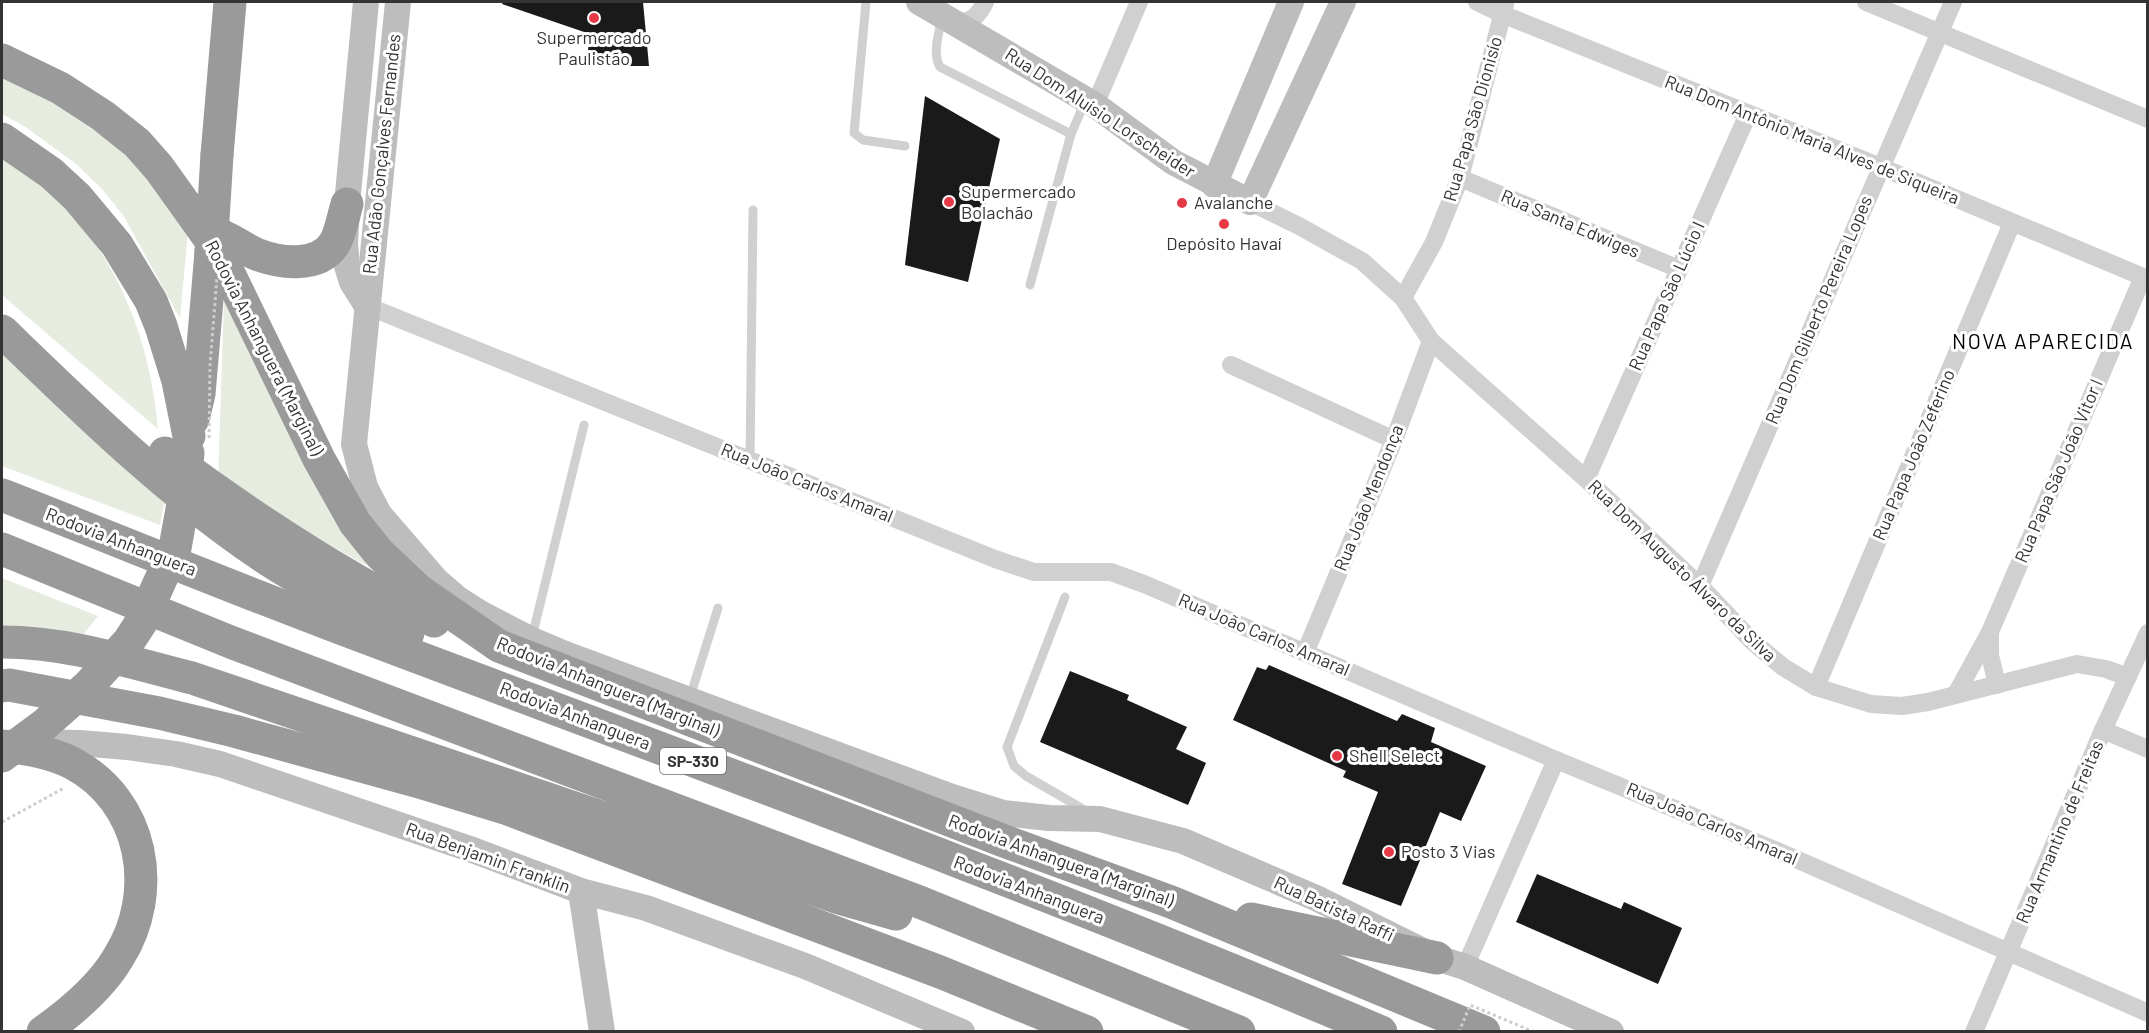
<svg xmlns="http://www.w3.org/2000/svg" width="2149" height="1033" font-family="Barlow,sans-serif">
  <style>
    .green { fill: #e6ecdf }
    .building { fill: #1a1a1a }
    .lines { fill: none; stroke-linecap: round; stroke-linejoin: round }
    .path { stroke: #cdcdcd; stroke-width: 3; stroke-dasharray: 3 3; stroke-linecap: butt }
    .lane { stroke: #d0d0d0; stroke-width: 9 }
    .street { stroke: #d0d0d0; stroke-width: 18 }
    .secondary { stroke: #bdbdbd; stroke-width: 26 }
    .highway { stroke: #9a9a9a; stroke-width: 33 }
    .path-bridge { stroke: #cdcdcd; stroke-width: 3; stroke-dasharray: 3 3; stroke-linecap: butt }
    .highway-bridge { stroke: #9a9a9a; stroke-width: 33 }
    .poi-dot { fill: #e63946; stroke: #fff; stroke-width: 2 }
    .labels { text-anchor: middle; stroke-width: 6; stroke-linejoin: round; paint-order: stroke }
    .shield { fill: #fff; stroke: #707070; stroke-width: 1.5 }
    .shield-label { font-size: 16px; font-weight: bold; fill: #333 }
    .poi-label { font-size: 18px; fill: #333; stroke: #fff; text-anchor: start }
    .street-label { font-size: 18px; fill: #333; stroke: #fff }
    .quarter-label { font-size: 21px; letter-spacing: 1.5px; fill: #000; stroke: #fff }
  </style>
  <rect width="100%" height="100%" fill="#fff"/>
  <g class="green">
    <polygon points="2,77 50,101 113,143 158,186 188,232 180,318 123,215 102,189 75,163 24,126 2,114"/>
    <path d="M2,156C14,164 28,172 40,182C114,247 149,332 158,429L2,295Z"/>
    <polygon points="224,299 367,566 218,481"/>
    <polygon points="2,350 166,494 160,525 2,466"/>
    <polygon points="2,578 98,616 83,635 2,626"/>
  </g>
  <g class="building">
    <polygon points="503,2 643,2 649,66 586,66 590,34 502,4"/>
    <polygon points="925,96 1000,139 968,282 905,265"/>
    <polygon points="1269,665 1397,721 1402,714 1435,728 1431,742 1486,766 1461,821 1440,812 1401,906 1342,884 1378,792 1343,777 1346,771 1233,720 1257,667 1266,670"/>
    <polygon points="1070,671 1129,695 1127,700 1187,727 1176,749 1206,763 1188,805 1040,742"/>
    <polygon points="1537,874 1621,909 1624,902 1682,928 1658,984 1516,922"/>
  </g>
  <g class="lines">
    <polyline class="path" points="2,822 64,788"/>
    <g class="lane">
      <polyline points="866,2 854,133 863,140 905,146"/>
      <path d="M942,18C939,32 932,54 940,67L1071,134L1085,102"/>
      <polyline points="1030,285 1071,134"/>
      <polyline points="750,459 753,210"/>
      <polyline points="1065,597 1007,747 1014,766 1026,776 1088,812"/>
      <polyline points="532,637 584,425"/>
      <polyline points="690,697 718,608"/>
    </g>
    <g class="street">
      <polyline points="1477,2 1502,14 1881,167 2148,279"/>
      <polyline points="1866,2 2148,119"/>
      <path d="M957,23C972,22 979,15 985,2"/>
      <polyline points="1095,105 1139,2"/>
      <polyline points="1460,178 1679,269"/>
      <polyline points="1250,202 1299,226 1362,261 1403,298 1431,341 1586,479 1700,586 1752,641 1783,667 1816,687 1871,704 1902,706 1928,702 2077,664 2106,669 2128,677"/>
      <polyline points="1403,298 1434,242 1460,178 1505,4"/>
      <polyline points="367,306 995,559 1034,572 1111,572 1144,584 1556,760 1782,853 2148,1013"/>
      <polyline points="1231,365 1394,440"/>
      <polyline points="1586,479 1748,114"/>
      <polyline points="1700,586 1953,2"/>
      <polyline points="1990,634 1990,655 1997,685"/>
      <polyline points="1305,653 1394,440 1431,341"/>
      <polyline points="1816,687 2012,223"/>
      <polyline points="1956,694 1990,632 2143,277"/>
      <polyline points="2103,730 2148,749"/>
      <polyline points="1465,967 1556,760"/>
      <polyline points="1974,1032 2103,730 2148,633"/>
    </g>
    <g class="secondary">
      <polyline points="366,2 347,204 345,244 347,266 352,282 367,306"/>
      <polyline points="398,2 354,444 365,487 379,514 436,580 458,599 480,613 532,640 565,654 952,797 1003,813 1049,818 1100,819 1183,841 1316,898 1437,958 1465,967 1611,1032"/>
      <polyline points="919,2 1095,105 1173,162 1250,202 1343,2"/>
      <polyline points="1214,185 1291,2"/>
      <polyline points="32,742 80,743 127,747 176,754 220,764 470,849 581,891 646,908 805,966 962,1032"/>
      <polyline points="581,891 602,1032"/>
    </g>
    <g class="highway">
      <polyline points="2,60 60,88 103,116 137,143 159,168 217,249 319,459 355,523 379,553 418,590 499,646 1004,841 1171,902 1484,1032"/>
      <polyline points="2,139 51,173 77,197 117,245 151,301 161,326 178,381 189,436"/>
      <polyline points="217,155 230,2"/>
      <path d="M205,232C225,233 238,246 256,254C279,263 318,269 334,244C341,233 343,217 347,204"/>
      <path d="M2,331C85,411 169,494 267,559C311,588 360,610 408,633"/>
      <polyline points="193,419 199,394 211,252"/>
      <path d="M165,453C227,499 290,542 356,580C382,595 408,608 434,621"/>
      <path d="M2,495C110,537 218,582 327,623C679,756 1034,885 1381,1032"/>
      <polyline points="2,549 233,643 922,903 1239,1032"/>
      <path d="M2,642C67,642 129,662 192,678L836,897L896,914"/>
      <polyline points="2,686 9,685 159,713 234,731 416,781 508,809 940,972 1087,1032"/>
      <path d="M2,746C26,748 50,752 72,763C144,801 160,892 118,958C101,987 71,1012 43,1032"/>
      <polyline points="1251,919 1437,958"/>
    </g>
    <g class="path-bridge">
      <polyline points="209,438 210,366 217,277"/>
      <polyline points="1459,1032 1470,1005 1534,1032"/>
    </g>
    <g class="highway-bridge">
      <polyline points="211,252 217,155"/>
      <polyline points="2,756 44,725 88,686 129,641 142,621 175,548 182,509 188,453"/>
    </g>
  </g>
  <g class="poi-dot">
    <circle cx="594" cy="18" r="6"/>
    <circle cx="949" cy="202" r="6"/>
    <circle cx="1182" cy="203" r="6"/>
    <circle cx="1224" cy="224" r="6"/>
    <circle cx="1337" cy="756" r="6"/>
    <circle cx="1389" cy="852" r="6"/>
  </g>
  <g class="labels">
    <rect class="shield" x="660" y="748" width="66" height="26" rx="4.5"/>
    <g class="shield-label">
      <text x="693" y="767">SP-330</text>
    </g>
    <g class="poi-label">
      <text x="594" y="44" text-anchor="middle">Supermercado<tspan x="594" dy="21">Paulistão</tspan></text>
      <text x="961" y="198">Supermercado<tspan x="961" dy="21">Bolachão</tspan></text>
      <text x="1194" y="209">Avalanche</text>
      <text x="1224" y="250" text-anchor="middle">Depósito Havaí</text>
      <text x="1349" y="762">Shell Select</text>
      <text x="1401" y="858">Posto 3 Vias</text>
    </g>
    <g class="street-label">
      <text transform="translate(1100 113) rotate(33)" y="6">Rua Dom Aluísio Lorscheider</text>
      <text transform="translate(1473 119) rotate(-74)" y="6">Rua Papa São Dionisío</text>
      <text transform="translate(1812 140) rotate(22)" y="6">Rua Dom Antônio Maria Alves de Siqueira</text>
      <text transform="translate(382 154) rotate(-84)" y="6">Rua Adão Gonçalves Fernandes</text>
      <text transform="translate(1570 224) rotate(23)" y="6">Rua Santa Edwiges</text>
      <text transform="translate(1667 296) rotate(-66)" y="6">Rua Papa São Lúcio I</text>
      <text transform="translate(1819 310) rotate(-67)" y="6">Rua Dom Gilberto Pereira Lopes</text>
      <text transform="translate(264 348) rotate(63)" y="6">Rodovia Anhanguera (Marginal)</text>
      <text transform="translate(1914 455) rotate(-67)" y="6">Rua Papa João Zeferino</text>
      <text transform="translate(2059 471) rotate(-67)" y="6">Rua Papa São João Vitor I</text>
      <text transform="translate(807 483) rotate(22)" y="6">Rua João Carlos Amaral</text>
      <text transform="translate(1369 498) rotate(-68)" y="6">Rua João Mendonça</text>
      <text transform="translate(121 542) rotate(21)" y="6">Rodovia Anhanguera</text>
      <text transform="translate(1682 571) rotate(44)" y="6">Rua Dom Augusto Álvaro da Silva</text>
      <text transform="translate(1264 635) rotate(23)" y="6">Rua João Carlos Amaral</text>
      <text transform="translate(608 687) rotate(22)" y="6">Rodovia Anhanguera (Marginal)</text>
      <text transform="translate(575 716) rotate(21)" y="6">Rodovia Anhanguera</text>
      <text transform="translate(1712 824) rotate(23)" y="6">Rua João Carlos Amaral</text>
      <text transform="translate(2060 832) rotate(-67)" y="6">Rua Armantino de Freitas</text>
      <text transform="translate(488 858) rotate(20)" y="6">Rua Benjamin Franklin</text>
      <text transform="translate(1061 861) rotate(20)" y="6">Rodovia Anhanguera (Marginal)</text>
      <text transform="translate(1029 890) rotate(21)" y="6">Rodovia Anhanguera</text>
      <text transform="translate(1334 909) rotate(25)" y="6">Rua Batista Raffi</text>
    </g>
    <g class="quarter-label">
      <text x="2043" y="349">NOVA APARECIDA</text>
    </g>
  </g>
  <rect width="2149" height="1033" fill="none" stroke="#333333" stroke-width="6"/>
</svg>
